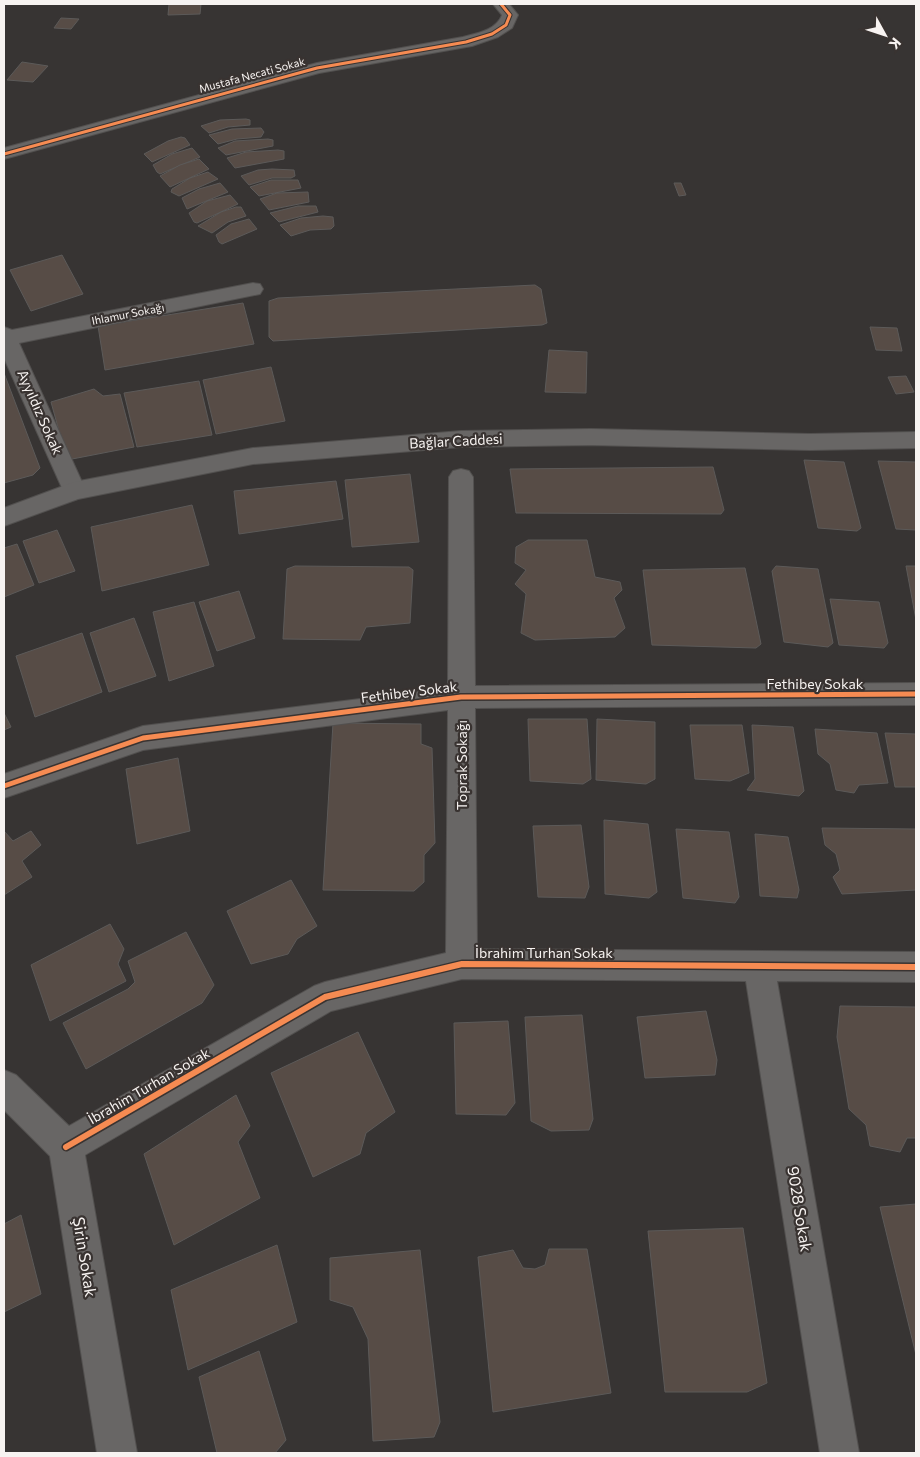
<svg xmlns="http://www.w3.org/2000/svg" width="920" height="1457" font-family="Commissioner,sans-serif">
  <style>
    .building { fill: #574c46; stroke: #5c5a59 }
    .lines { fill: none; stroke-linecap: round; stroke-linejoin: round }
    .street-casing { stroke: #52504f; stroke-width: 2 }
    .secondary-casing { stroke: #52504f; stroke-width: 2 }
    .street { fill: #686665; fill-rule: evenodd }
    .secondary { fill: #686665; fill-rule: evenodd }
    .cycleway-far2-casing { stroke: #393331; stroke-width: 5 }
    .cycleway-far1-casing { stroke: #393331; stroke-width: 8 }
    .cycleway-casing { stroke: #393331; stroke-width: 9 }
    .cycleway-far2 { stroke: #f68b52; stroke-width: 3 }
    .cycleway-far1 { stroke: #f68b52; stroke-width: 5 }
    .cycleway { stroke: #f68b52; stroke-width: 6 }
    .labels { text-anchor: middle; stroke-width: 4.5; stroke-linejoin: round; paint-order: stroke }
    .far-street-label { font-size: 11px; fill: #f7f3f1; stroke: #393331 }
    .street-label { font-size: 14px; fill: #f7f3f1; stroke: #393331 }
    .near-street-label { font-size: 16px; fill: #f7f3f1; stroke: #393331 }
  </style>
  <rect width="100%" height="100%" fill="#373433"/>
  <g class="building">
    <polygon points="169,4 201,4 200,14 168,15"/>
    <polygon points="61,18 79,19 71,29 54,28"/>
    <polygon points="22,62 48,66 33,82 7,80"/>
    <polygon points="246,119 250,120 250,125 228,127 209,133 201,126 220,120"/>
    <polygon points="261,128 264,132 261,137 237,139 218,144 209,135 232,129"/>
    <polygon points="181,137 185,138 190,145 152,162 144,154 168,141"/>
    <polygon points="268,139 273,140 273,146 226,155 218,148 235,141"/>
    <polygon points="192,148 200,157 160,174 157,172 153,165 172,154"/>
    <polygon points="278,150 284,151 284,159 235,168 227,158 246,152"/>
    <polygon points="199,159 209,169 170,187 160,176 180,165"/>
    <polygon points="272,169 294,170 295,176 291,178 272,178 249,185 241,176 258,170"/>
    <polygon points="208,172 218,179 179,196 171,192 172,189 190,178"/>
    <polygon points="271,180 298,180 301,188 259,196 250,187"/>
    <polygon points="220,183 228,192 187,209 182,198 199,189"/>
    <polygon points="674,183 681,183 686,195 679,196"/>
    <polygon points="308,192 309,202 269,210 260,199 277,193"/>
    <polygon points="230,195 238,204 197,223 194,222 189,213 207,201"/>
    <polygon points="298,206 316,206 318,212 279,222 270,213"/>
    <polygon points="236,207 241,207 246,216 228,222 212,233 198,226 221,212"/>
    <polygon points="323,216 333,217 334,226 331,229 310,230 291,236 280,225 301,218"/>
    <polygon points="249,219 257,229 222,244 219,242 216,235 231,224"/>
    <polygon points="62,255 83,294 31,311 10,270"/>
    <polygon points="535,285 541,289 547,323 542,325 273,341 269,337 269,301 278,298"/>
    <polygon points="243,303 254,344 105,370 98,326"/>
    <polygon points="870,327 897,328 902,351 876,350"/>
    <polygon points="549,350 587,352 586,393 545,392"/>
    <polygon points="271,367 285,421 216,434 203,380"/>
    <polygon points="4,373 40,468 33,475 4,483"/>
    <polygon points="906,376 914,392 896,394 888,377"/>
    <polygon points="199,381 212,435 137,447 124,393"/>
    <polygon points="94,389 103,396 120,394 134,447 67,460 51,402"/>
    <polygon points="804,460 844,462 861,528 857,531 818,528"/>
    <polygon points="878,461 916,462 916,530 896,529"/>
    <polygon points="713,467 724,510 721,514 516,513 510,469"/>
    <polygon points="410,474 419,542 352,547 345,480"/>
    <polygon points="336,481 343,519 239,534 234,491"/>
    <polygon points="192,505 209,565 102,591 91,527"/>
    <polygon points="57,530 75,571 39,583 23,541"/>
    <polygon points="528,540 587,540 595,577 620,582 622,590 614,598 625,628 615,637 535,640 521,633 526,594 515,584 526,570 515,563 516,547"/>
    <polygon points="17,544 34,585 4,597 4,548"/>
    <polygon points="295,566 409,567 413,570 410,623 366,627 360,640 283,639 287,569"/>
    <polygon points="776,566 818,569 833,643 828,647 784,642 772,571"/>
    <polygon points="906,566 916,566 916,620"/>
    <polygon points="745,568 761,644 756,648 652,645 643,570"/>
    <polygon points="239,591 255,638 217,651 199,602"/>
    <polygon points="830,599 879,602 888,643 884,648 839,645"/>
    <polygon points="194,602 214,666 169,681 153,612"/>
    <polygon points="134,618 156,676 109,692 90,633"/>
    <polygon points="82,633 102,692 35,717 16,656"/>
    <polygon points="4,713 11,727 4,730"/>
    <polygon points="528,719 587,719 591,779 583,784 530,781"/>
    <polygon points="597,719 655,722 655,779 646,784 596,780"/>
    <polygon points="333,723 421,724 421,744 432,748 435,843 424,855 424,882 414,891 323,890"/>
    <polygon points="690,725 742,725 749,773 730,781 695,779"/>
    <polygon points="752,725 793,727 804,791 799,796 747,790 755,779"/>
    <polygon points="815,729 877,733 888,783 859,785 854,793 836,790 830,764 818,754"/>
    <polygon points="885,733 916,734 916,787 895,787"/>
    <polygon points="178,758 190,831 137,844 126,769"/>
    <polygon points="604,820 648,824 657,892 649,898 605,894"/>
    <polygon points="581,825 589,887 585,898 538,897 533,826"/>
    <polygon points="822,828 916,829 916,890 842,894 833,877 840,870 836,854 825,845"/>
    <polygon points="676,829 729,832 739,897 735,903 683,898"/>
    <polygon points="4,831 13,841 31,831 41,845 22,861 32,877 4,895"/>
    <polygon points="755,834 788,837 799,890 797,898 760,896"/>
    <polygon points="291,880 317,926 297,939 288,954 251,964 227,911"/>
    <polygon points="110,924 124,949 118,964 126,981 50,1021 31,965"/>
    <polygon points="186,932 214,985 202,1003 86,1069 63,1023 128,989 135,982 128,961"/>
    <polygon points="840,1006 916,1007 916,1138 907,1138 900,1152 870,1146 866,1125 849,1109 837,1037"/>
    <polygon points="706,1011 717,1060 715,1075 645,1078 637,1017"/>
    <polygon points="582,1015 593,1119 589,1130 551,1131 531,1121 525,1017"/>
    <polygon points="508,1021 515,1103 506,1115 456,1114 454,1023"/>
    <polygon points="358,1032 395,1112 366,1133 360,1154 313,1177 271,1073"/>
    <polygon points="236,1095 250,1126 238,1142 260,1198 174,1245 144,1154"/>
    <polygon points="916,1204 916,1355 880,1207"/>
    <polygon points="21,1215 41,1294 4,1312 4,1224"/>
    <polygon points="743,1228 767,1383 747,1392 665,1392 648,1231"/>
    <polygon points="277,1245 297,1322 188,1370 171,1290"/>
    <polygon points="549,1249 587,1249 611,1393 493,1412 478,1257 513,1250 523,1268 535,1269 545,1265"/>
    <polygon points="420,1250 440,1422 434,1437 373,1441 368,1339 353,1307 330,1300 330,1258"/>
    <polygon points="259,1351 286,1440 275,1453 217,1453 199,1377"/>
  </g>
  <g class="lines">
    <defs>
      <g id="street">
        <path d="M493,4H509L518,15L512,28L498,37L472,46L319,73L4,159V148L317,63L463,37C478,33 496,30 502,15Z"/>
        <polygon points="253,283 260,284 263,289 260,294 19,343 86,491 82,497 74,500 66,497 4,358 4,327 12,330"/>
        <polygon points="461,469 469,471 473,477 475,686 916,683 916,705 475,708 477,949 916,952 916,982 777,981 859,1453 820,1453 746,981 462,979 331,1011 85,1155 137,1453 97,1453 50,1156 4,1110 4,1070 16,1075 69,1126 314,986 325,982 446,953 448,710 143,750 4,798 4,774 143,726 448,688 449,477 453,471"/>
      </g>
      <polygon id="secondary" points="591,429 810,434 916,432 916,448 810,450 591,445 461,447 253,464 78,499 4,526 4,508 74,482 253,448 461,431"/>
    </defs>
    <use href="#street" class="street-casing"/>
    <use href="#secondary" class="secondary-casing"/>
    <use href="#street" class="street"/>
    <use href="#secondary" class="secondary"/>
    <defs>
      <polyline id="cycleway-far2" points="4,154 317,68 466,42 492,34 506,25 510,15 501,4"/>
      <polyline id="cycleway-far1" points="4,786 143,738 461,697 916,694"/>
      <polyline id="cycleway" points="66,1147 325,997 462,964 916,967"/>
    </defs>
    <use href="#cycleway-far2" class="cycleway-far2-casing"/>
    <use href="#cycleway-far1" class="cycleway-far1-casing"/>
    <use href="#cycleway" class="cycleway-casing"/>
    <use href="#cycleway-far2" class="cycleway-far2"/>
    <use href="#cycleway-far1" class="cycleway-far1"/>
    <use href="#cycleway" class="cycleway"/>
  </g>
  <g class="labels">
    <g class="far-street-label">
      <text transform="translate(252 75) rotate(-15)" y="4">Mustafa Necati Sokak</text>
      <text transform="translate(128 314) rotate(-11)" y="4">Ihlamur Sokağı</text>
    </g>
    <g class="street-label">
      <text transform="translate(40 412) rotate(66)" y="5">Ayyıldız Sokak</text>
      <text transform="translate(456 441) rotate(-3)" y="5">Bağlar Caddesi</text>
      <text x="815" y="689">Fethibey Sokak</text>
      <text transform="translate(409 692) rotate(-7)" y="5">Fethibey Sokak</text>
      <text transform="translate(462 765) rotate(-90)" y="5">Toprak Sokağı</text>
      <text x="544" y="958">İbrahim Turhan Sokak</text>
      <text transform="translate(149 1086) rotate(-30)" y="5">İbrahim Turhan Sokak</text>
    </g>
    <g class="near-street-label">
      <text transform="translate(800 1209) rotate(81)" y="6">9028 Sokak</text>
      <text transform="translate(85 1257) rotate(81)" y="6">Şirin Sokak</text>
    </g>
  </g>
  <rect width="920" height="1457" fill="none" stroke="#f7f3f1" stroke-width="10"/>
  <g transform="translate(885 35) rotate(130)" stroke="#393331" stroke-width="4" paint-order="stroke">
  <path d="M0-4L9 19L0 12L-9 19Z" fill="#f7f3f1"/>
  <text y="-8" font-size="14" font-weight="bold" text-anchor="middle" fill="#f7f3f1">K</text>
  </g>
</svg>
